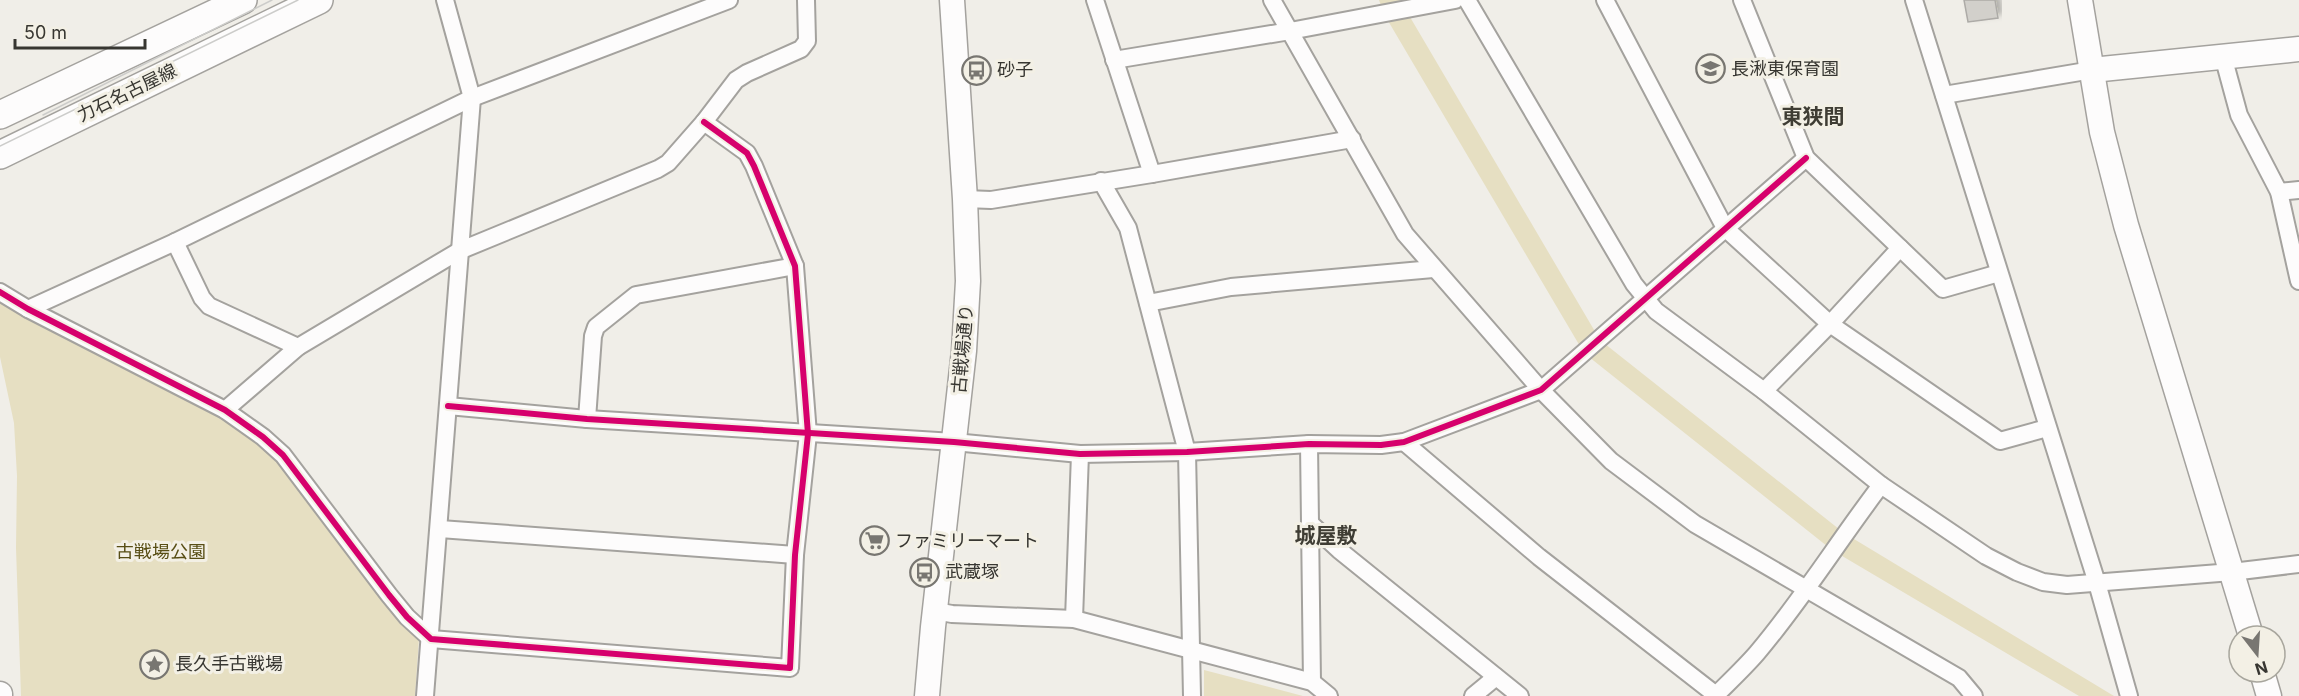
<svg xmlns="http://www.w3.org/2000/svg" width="2299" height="696" font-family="Inter,'Noto Sans JP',sans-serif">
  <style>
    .green { fill: #e6dfc2 }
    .building { fill: #d2d0cb; stroke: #adaba7; stroke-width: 1.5; filter: url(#shadow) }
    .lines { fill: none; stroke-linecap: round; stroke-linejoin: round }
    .street-casing { stroke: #a4a29e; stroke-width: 20 }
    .secondary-casing { stroke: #a4a29e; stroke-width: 27 }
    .primary-casing { stroke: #a4a29e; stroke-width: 30 }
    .street { stroke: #fdfcfc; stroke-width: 16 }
    .secondary { stroke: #fdfcfc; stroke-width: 24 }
    .primary { stroke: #fdfcfc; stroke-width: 27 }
    .tram { stroke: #ccccca; stroke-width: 1.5 }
    .cycleway-casing { stroke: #f3f0e5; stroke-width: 10 }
    .cycleway { stroke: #d6006c; stroke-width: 6 }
    .labels { text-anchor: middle; stroke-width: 6; stroke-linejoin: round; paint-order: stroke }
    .poi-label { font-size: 18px; fill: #373631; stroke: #f3f0e5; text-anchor: start }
    .street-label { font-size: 18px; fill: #373631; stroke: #f3f0e5 }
    .park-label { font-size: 18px; fill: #584e15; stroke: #f3f0e5 }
    .quarter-label { font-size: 21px; font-weight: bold; fill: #3f3d34; stroke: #f3f0e5 }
  </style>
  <defs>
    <filter id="shadow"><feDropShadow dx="4.5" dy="-4.5" stdDeviation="3" flood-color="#0004"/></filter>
  </defs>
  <rect width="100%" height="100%" fill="#f0eee8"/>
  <g class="green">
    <polygon points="1379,0 1400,0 1600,340 1844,533 2114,696 2079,696 1832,550 1584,353 1384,14"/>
    <polygon points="0,302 204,406 259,444 276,459 374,589 419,638 415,696 21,696 16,548 17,476 14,423 0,357"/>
    <polygon points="1204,670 1303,696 1204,696"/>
  </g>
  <polygon class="building" points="1964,0 1995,0 1998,18 1968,22"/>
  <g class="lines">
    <defs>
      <g id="street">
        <polyline points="1095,0 1152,174"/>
        <polyline points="1272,0 1405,234 1541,390 1611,461 1695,524 1959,678 1974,696"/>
        <polyline points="1467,0 1634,284 1656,311 1764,391 1881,485 1986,556 2017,572 2043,582 2067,585 2232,572 2299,564"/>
        <polyline points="1605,0 1725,228 1830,324 2000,441 2047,428"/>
        <polyline points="1742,0 1806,158 1943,289 1999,273"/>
        <polyline points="1914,0 2097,583 2129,696"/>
        <polyline points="2223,56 2239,115 2279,192 2299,281"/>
        <polyline points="1114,60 1290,31 1455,0"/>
        <polyline points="1944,95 2092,70"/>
        <polyline points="1101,181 1128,228 1187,452 1192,696"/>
        <polyline points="2279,192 2299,190"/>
        <polyline points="965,199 991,200 1152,174 1352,139"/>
        <polyline points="175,242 202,298 209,306 298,347"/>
        <polyline points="0,292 28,309 225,410 263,437 283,455 389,595 407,617 431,639 790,668 795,555 808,434 795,266 754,166 747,153 704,122"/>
        <polyline points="1148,303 1231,287 1433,269"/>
        <polyline points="28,309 175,242 472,98 729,0"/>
        <polyline points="1764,391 1830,324 1900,248"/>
        <polyline points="448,406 587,419 954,442 1080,454 1187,452 1309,444 1381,445 1404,442 1541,390 1806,158"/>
        <polyline points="225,410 298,347 459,251 658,169 668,163 704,122 736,80 747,73 801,49 807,41 806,0"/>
        <polyline points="587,419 593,336 596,327 636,295 795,266"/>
        <polyline points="1404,442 1539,557 1716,695"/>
        <polyline points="1309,444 1312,682"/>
        <polyline points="1311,524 1339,550 1520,696"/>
        <polyline points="440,529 795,555"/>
        <polyline points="935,611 952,614 1074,619 1312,682 1329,696"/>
        <polyline points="1074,619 1080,454"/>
        <polyline points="425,696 472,98 445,0"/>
        <polyline points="1473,696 1496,677"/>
        <path d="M1715,696C1729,682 1744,668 1757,653C1802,600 1839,540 1881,485"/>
      </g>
      <g id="secondary">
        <polyline points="2080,0 2102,132 2126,225 2251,636"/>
        <polyline points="2092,70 2299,49"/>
        <polyline points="2262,672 2269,696"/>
        <polyline points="0,694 0,696"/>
        <polyline points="927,696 933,627 964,351 968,281 965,199 952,0"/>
      </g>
      <g id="primary">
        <polyline points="0,115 243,0"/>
        <polyline points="0,155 319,0"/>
      </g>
    </defs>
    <use href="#street" class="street-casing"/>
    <use href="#secondary" class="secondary-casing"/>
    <use href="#primary" class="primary-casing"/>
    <use href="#street" class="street"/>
    <use href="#secondary" class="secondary"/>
    <use href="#primary" class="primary"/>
    <g class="tram">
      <polyline points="43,115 272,0"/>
      <polyline points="0,146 298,0"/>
    </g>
    <defs>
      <g id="cycleway">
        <polyline points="0,292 28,309 225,410 263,437 283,455 389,595 407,617 431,639 790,668 795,555 808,434 795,266 754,166 747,153 704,122"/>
        <polyline points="448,406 587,419 954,442 1080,454 1187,452 1309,444 1381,445 1404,442 1541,390 1806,158"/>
      </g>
    </defs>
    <use href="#cycleway" class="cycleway-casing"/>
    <use href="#cycleway" class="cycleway"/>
  </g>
  <defs>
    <symbol id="school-ring" viewBox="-11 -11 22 22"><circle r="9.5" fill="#f3f0e5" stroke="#787671" stroke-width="1.5"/><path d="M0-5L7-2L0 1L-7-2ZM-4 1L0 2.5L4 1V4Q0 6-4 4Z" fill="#787671"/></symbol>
    <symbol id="bus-ring" viewBox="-11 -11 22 22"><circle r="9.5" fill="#f3f0e5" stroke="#787671" stroke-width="1.5"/><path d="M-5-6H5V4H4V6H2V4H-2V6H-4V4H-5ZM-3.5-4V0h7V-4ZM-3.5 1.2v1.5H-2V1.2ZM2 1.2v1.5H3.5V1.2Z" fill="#787671"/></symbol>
    <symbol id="supermarket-ring" viewBox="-11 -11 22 22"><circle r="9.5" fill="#f3f0e5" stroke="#787671" stroke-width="1.5"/><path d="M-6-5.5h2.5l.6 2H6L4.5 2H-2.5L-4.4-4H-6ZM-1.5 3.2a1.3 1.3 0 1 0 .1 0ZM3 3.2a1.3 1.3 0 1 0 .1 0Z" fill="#787671"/></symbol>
    <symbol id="sight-ring" viewBox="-11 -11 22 22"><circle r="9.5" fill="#f3f0e5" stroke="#787671" stroke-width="1.5"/><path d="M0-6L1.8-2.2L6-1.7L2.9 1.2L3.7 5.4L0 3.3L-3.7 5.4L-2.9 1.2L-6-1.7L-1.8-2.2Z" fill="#787671"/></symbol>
  </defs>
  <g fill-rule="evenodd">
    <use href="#school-ring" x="1694" y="52" width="33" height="33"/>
    <use href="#bus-ring" x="960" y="54" width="33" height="33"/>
    <use href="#supermarket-ring" x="858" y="524" width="33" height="33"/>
    <use href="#bus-ring" x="908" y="556" width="33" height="33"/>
    <use href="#sight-ring" x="138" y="648" width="33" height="33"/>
  </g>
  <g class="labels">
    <g class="poi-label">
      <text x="1731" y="75">長湫東保育園</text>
      <text x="997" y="76">砂子</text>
      <text x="895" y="547">ファミリーマート</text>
      <text x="945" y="578">武蔵塚</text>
      <text x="175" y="670">長久手古戦場</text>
    </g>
    <g class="street-label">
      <text transform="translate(127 93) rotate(-26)" y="6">力石名古屋線</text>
      <text transform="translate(963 349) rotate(-85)" y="6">古戦場通り</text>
    </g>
    <g class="park-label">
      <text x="161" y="558">古戦場公園</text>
    </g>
    <g class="quarter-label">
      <text x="1813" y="124">東狭間</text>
      <text x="1326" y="543">城屋敷</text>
    </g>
  </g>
  <g transform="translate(2257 654) rotate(163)"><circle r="28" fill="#f3f0e5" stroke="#a8a69d" stroke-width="1.5"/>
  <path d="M0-4.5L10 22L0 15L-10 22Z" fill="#787671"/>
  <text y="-9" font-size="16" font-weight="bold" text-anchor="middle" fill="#373631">N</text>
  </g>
  <path d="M15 39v9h130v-9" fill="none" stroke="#373631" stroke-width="3"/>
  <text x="24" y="39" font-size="18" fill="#373631" stroke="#f3f0e5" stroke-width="4.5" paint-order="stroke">50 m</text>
</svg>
